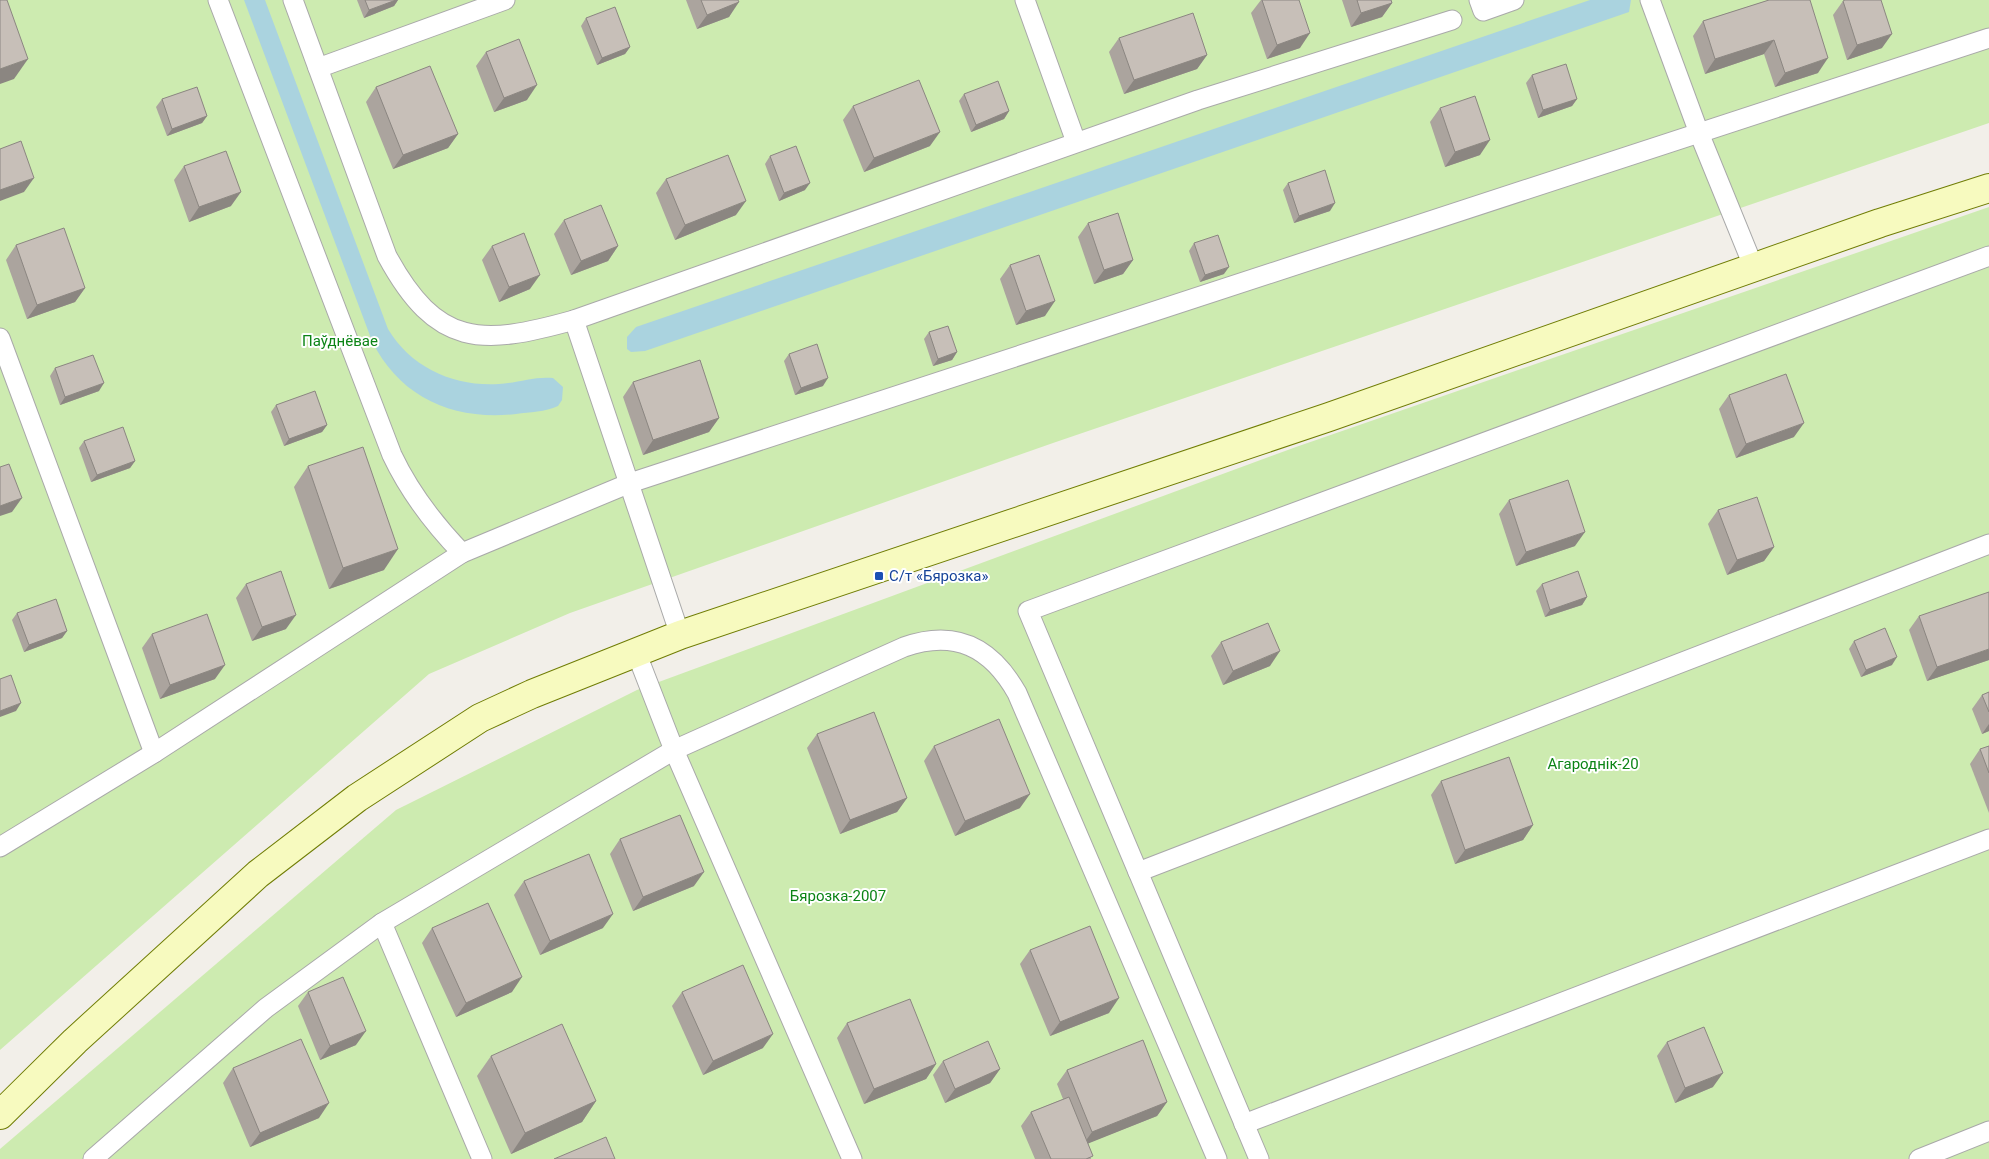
<svg xmlns="http://www.w3.org/2000/svg" width="1989" height="1159" font-family="Roboto,sans-serif">
  <style>
    .grass { fill: #cdebb0 }
    .water { fill: #aad3df }
    .lines { fill: none; stroke-linecap: round; stroke-linejoin: round }
    .lane-casing { stroke: #a9a9a9; stroke-width: 21 }
    .secondary-casing { stroke: #707d05; stroke-width: 30 }
    .lane { stroke: #fff; stroke-width: 19 }
    .secondary { stroke: #f7fabf; stroke-width: 28 }
    .wall { fill: #aba49e }
    .shaded-wall { fill: #8b8681 }
    .building { fill: #c7bfb8; stroke: #8b8681 }
    .transit-dot { fill: #1a4fb4; stroke: #fff; stroke-width: 2 }
    .labels { text-anchor: middle; stroke-width: 4; stroke-linejoin: round; paint-order: stroke }
    .park-label { font-size: 15px; fill: #0c8416; stroke: #fff }
    .transit-label { font-size: 15px; fill: #164399; stroke: #fff; text-anchor: start }
  </style>
  <rect width="100%" height="100%" fill="#f2efe9"/>
  <g class="grass">
    <polygon points="0,0 1989,0 1989,123 1053,443 570,613 429,674 0,1050"/>
    <polygon points="1989,207 1989,1159 0,1159 0,1149 396,810 637,690 1296,447"/>
  </g>
  <g class="water">
    <path d="M244,0H265L388,329C411,368 455,387 499,384C517,383 535,376 553,378L563,387L562,400L558,406C545,412 530,412 516,414C454,421 400,398 372,341Z"/>
    <polygon points="1590,0 1631,0 1629,12 645,351 631,352 627,349 627,337 636,327"/>
  </g>
  <g class="lines">
    <defs>
      <g id="lane">
        <path d="M218,0L392,455C410,493 433,523 462,553L630,483L1989,38"/>
        <path d="M293,0L387,256C437,348 481,346 574,320L680,635"/>
        <polyline points="1025,0 1076,142"/>
        <polyline points="1479,0 1483,11 1514,0"/>
        <polyline points="1650,0 1699,133 1754,268"/>
        <polyline points="318,68 505,0"/>
        <polyline points="574,320 1198,100 1452,20"/>
        <polyline points="0,338 154,753"/>
        <polyline points="636,652 674,750 852,1159"/>
        <polyline points="0,847 154,753 462,553"/>
        <polyline points="1138,872 1989,544"/>
        <polyline points="382,923 482,1159"/>
        <polyline points="1244,1124 1989,839"/>
        <path d="M93,1159L266,1008L382,923L674,750L904,647C955,629 991,647 1017,693L1217,1159"/>
        <polyline points="1259,1159 1028,611 1989,256"/>
        <polyline points="1919,1159 1989,1131"/>
      </g>
      <polyline id="secondary" points="0,1115 75,1041 258,874 357,798 480,718 532,694 680,635 1329,417 1880,223 1989,188"/>
    </defs>
    <use href="#lane" class="lane-casing"/>
    <use href="#secondary" class="secondary-casing"/>
    <use href="#lane" class="lane"/>
    <use href="#secondary" class="secondary"/>
  </g>
  <g class="wall">
    <polygon points="357,0 398,0 394,6 364,18"/>
    <polygon points="686,0 738,0 729,17 697,29"/>
    <polygon points="1261,0 1299,0 1300,48 1267,59 1251,13"/>
    <polygon points="1342,0 1391,0 1392,3 1382,17 1351,27"/>
    <polygon points="1769,0 1818,73 1775,87 1764,54 1705,74 1693,36 1703,21"/>
    <polygon points="1843,1 1882,48 1847,60 1833,15"/>
    <polygon points="586,18 630,47 625,54 597,65 581,26"/>
    <polygon points="1119,38 1207,55 1197,69 1124,94 1109,52"/>
    <polygon points="486,52 527,100 494,112 476,66"/>
    <polygon points="1532,75 1577,99 1572,106 1538,118 1526,83"/>
    <polygon points="376,87 458,134 448,148 393,169 366,102"/>
    <polygon points="964,94 1009,111 1004,119 971,132 959,101"/>
    <polygon points="162,99 207,116 202,123 167,136 156,107"/>
    <polygon points="853,106 930,146 864,172 843,120"/>
    <polygon points="1440,108 1480,155 1445,167 1430,122"/>
    <polygon points="770,156 805,190 779,201 765,164"/>
    <polygon points="184,166 231,206 189,222 174,180"/>
    <polygon points="666,179 736,215 675,240 656,193"/>
    <polygon points="1288,183 1330,211 1294,223 1283,190"/>
    <polygon points="564,220 618,246 608,261 571,275 554,234"/>
    <polygon points="1088,223 1133,260 1123,274 1094,284 1078,237"/>
    <polygon points="1194,243 1224,274 1200,282 1189,251"/>
    <polygon points="16,245 85,288 75,302 27,319 6,260"/>
    <polygon points="492,246 530,289 499,302 482,260"/>
    <polygon points="1010,265 1045,316 1016,325 1000,279"/>
    <polygon points="929,332 957,352 952,360 933,366 924,339"/>
    <polygon points="789,354 823,386 795,395 784,361"/>
    <polygon points="55,368 99,391 60,405 50,376"/>
    <polygon points="633,382 719,418 709,432 643,455 623,397"/>
    <polygon points="1729,395 1794,437 1736,458 1719,409"/>
    <polygon points="276,405 327,425 322,432 284,446 271,412"/>
    <polygon points="84,441 135,461 130,468 91,482 79,448"/>
    <polygon points="308,466 384,570 329,589 294,487"/>
    <polygon points="1509,500 1575,546 1516,566 1499,514"/>
    <polygon points="1718,510 1774,547 1764,561 1727,575 1708,524"/>
    <polygon points="246,584 286,629 252,641 236,598"/>
    <polygon points="1542,584 1587,597 1582,605 1545,617 1536,591"/>
    <polygon points="17,613 67,631 62,638 24,652 12,620"/>
    <polygon points="1919,616 1989,660 1927,681 1909,630"/>
    <polygon points="152,634 215,679 160,699 142,648"/>
    <polygon points="1854,641 1892,665 1861,677 1849,649"/>
    <polygon points="1221,642 1270,666 1223,685 1211,656"/>
    <polygon points="1989,692 1989,731 1982,734 1972,709 1982,695"/>
    <polygon points="817,734 907,798 897,812 840,834 807,748"/>
    <polygon points="934,746 1020,808 955,836 924,761"/>
    <polygon points="1989,746 1989,813 1970,764 1980,749"/>
    <polygon points="1441,781 1533,825 1523,840 1455,864 1431,795"/>
    <polygon points="620,839 694,886 633,911 610,854"/>
    <polygon points="524,881 603,928 540,955 514,895"/>
    <polygon points="432,928 512,992 456,1017 422,943"/>
    <polygon points="1030,950 1109,1013 1050,1036 1020,964"/>
    <polygon points="308,992 356,1045 320,1060 298,1006"/>
    <polygon points="682,992 763,1048 703,1075 672,1006"/>
    <polygon points="847,1023 936,1064 926,1079 864,1104 837,1038"/>
    <polygon points="1667,1042 1713,1087 1675,1103 1657,1056"/>
    <polygon points="491,1056 596,1101 582,1122 511,1154 477,1076"/>
    <polygon points="943,1061 1000,1069 990,1083 945,1103 933,1075"/>
    <polygon points="233,1068 319,1118 250,1147 223,1083"/>
    <polygon points="1067,1070 1167,1102 1157,1116 1088,1143 1091,1159 1035,1159 1021,1126 1031,1112 1063,1099 1057,1084"/>
  </g>
  <g class="shaded-wall">
    <polygon points="396,0 398,0 394,6 364,18 369,10"/>
    <polygon points="739,2 729,17 697,29 707,15"/>
    <polygon points="1392,3 1382,17 1351,27 1361,13"/>
    <polygon points="1310,33 1300,48 1267,59 1277,45"/>
    <polygon points="1892,34 1882,48 1847,60 1857,45"/>
    <polygon points="1774,40 1764,54 1705,74 1715,59"/>
    <polygon points="630,47 625,54 597,65 602,58"/>
    <polygon points="1207,55 1197,69 1124,94 1134,80"/>
    <polygon points="1828,58 1818,73 1775,87 1785,73"/>
    <polygon points="28,59 14,79 0,84 0,69"/>
    <polygon points="537,85 527,100 494,112 504,98"/>
    <polygon points="1577,99 1572,106 1538,118 1543,110"/>
    <polygon points="1009,111 1004,119 971,132 976,125"/>
    <polygon points="207,116 202,123 167,136 172,129"/>
    <polygon points="940,132 930,146 864,172 874,158"/>
    <polygon points="458,134 448,148 393,169 403,155"/>
    <polygon points="1490,140 1480,155 1445,167 1455,152"/>
    <polygon points="34,178 24,192 0,201 0,190"/>
    <polygon points="810,183 805,190 779,201 784,193"/>
    <polygon points="241,192 231,206 189,222 199,207"/>
    <polygon points="746,201 736,215 675,240 685,225"/>
    <polygon points="1335,203 1330,211 1294,223 1299,216"/>
    <polygon points="618,246 608,261 571,275 581,261"/>
    <polygon points="1133,260 1123,274 1094,284 1104,270"/>
    <polygon points="1229,267 1224,274 1200,282 1205,275"/>
    <polygon points="540,275 530,289 499,302 509,287"/>
    <polygon points="85,288 75,302 27,319 37,305"/>
    <polygon points="1055,301 1045,316 1016,325 1026,311"/>
    <polygon points="957,352 952,360 933,366 938,359"/>
    <polygon points="828,378 823,386 795,395 801,388"/>
    <polygon points="104,383 99,391 60,405 65,397"/>
    <polygon points="719,418 709,432 643,455 653,440"/>
    <polygon points="1804,423 1794,437 1736,458 1746,444"/>
    <polygon points="327,425 322,432 284,446 289,439"/>
    <polygon points="135,461 130,468 91,482 97,475"/>
    <polygon points="22,498 12,512 0,516 0,506"/>
    <polygon points="1585,532 1575,546 1516,566 1526,552"/>
    <polygon points="1774,547 1764,561 1727,575 1737,560"/>
    <polygon points="398,549 384,570 329,589 343,568"/>
    <polygon points="1587,597 1582,605 1545,617 1550,610"/>
    <polygon points="296,615 286,629 252,641 262,627"/>
    <polygon points="67,631 62,638 24,652 29,645"/>
    <polygon points="1989,649 1989,660 1927,681 1937,667"/>
    <polygon points="1280,651 1270,666 1223,685 1233,671"/>
    <polygon points="1897,657 1892,665 1861,677 1866,670"/>
    <polygon points="225,665 215,679 160,699 170,685"/>
    <polygon points="21,703 16,711 0,717 0,711"/>
    <polygon points="1989,724 1989,731 1982,734"/>
    <polygon points="1030,794 1020,808 955,836 965,821"/>
    <polygon points="907,798 897,812 840,834 850,820"/>
    <polygon points="1533,825 1523,840 1455,864 1465,850"/>
    <polygon points="704,872 694,886 633,911 643,897"/>
    <polygon points="613,914 603,928 540,955 550,941"/>
    <polygon points="522,977 512,992 456,1017 466,1003"/>
    <polygon points="1119,998 1109,1013 1050,1036 1060,1022"/>
    <polygon points="366,1031 356,1045 320,1060 330,1046"/>
    <polygon points="773,1034 763,1048 703,1075 713,1061"/>
    <polygon points="936,1064 926,1079 864,1104 874,1089"/>
    <polygon points="1000,1069 990,1083 945,1103 955,1089"/>
    <polygon points="1723,1073 1713,1087 1675,1103 1685,1088"/>
    <polygon points="596,1101 582,1122 511,1154 525,1133"/>
    <polygon points="1167,1102 1157,1116 1082,1146 1092,1132"/>
    <polygon points="329,1103 319,1118 250,1147 260,1133"/>
  </g>
  <g class="building">
    <polygon points="0,0 7,0 28,59 0,69"/>
    <polygon points="365,0 396,0 369,10"/>
    <polygon points="701,0 738,0 739,2 707,15"/>
    <polygon points="1262,0 1299,0 1310,33 1277,45"/>
    <polygon points="1357,0 1391,0 1392,3 1361,13"/>
    <polygon points="1769,0 1810,0 1828,58 1785,73 1774,40 1715,59 1703,21"/>
    <polygon points="1845,0 1881,0 1892,34 1857,45 1843,1"/>
    <polygon points="615,7 630,47 602,58 586,18"/>
    <polygon points="1193,13 1207,55 1134,80 1119,38"/>
    <polygon points="519,39 537,85 504,98 486,52"/>
    <polygon points="1566,64 1577,99 1543,110 1532,75"/>
    <polygon points="430,66 458,134 403,155 376,87"/>
    <polygon points="919,80 940,132 874,158 853,106"/>
    <polygon points="998,81 1009,111 976,125 964,94"/>
    <polygon points="197,87 207,116 172,129 162,99"/>
    <polygon points="1475,96 1490,140 1455,152 1440,108"/>
    <polygon points="21,141 34,178 0,190 0,149"/>
    <polygon points="796,146 810,183 784,193 770,156"/>
    <polygon points="226,151 241,192 199,207 184,166"/>
    <polygon points="728,155 746,201 685,225 666,179"/>
    <polygon points="1325,170 1335,203 1299,216 1288,183"/>
    <polygon points="601,205 618,246 581,261 564,220"/>
    <polygon points="1118,213 1133,260 1104,270 1088,223"/>
    <polygon points="64,228 85,288 37,305 16,245"/>
    <polygon points="524,233 540,275 509,287 492,246"/>
    <polygon points="1218,235 1229,267 1205,275 1194,243"/>
    <polygon points="1039,255 1055,301 1026,311 1010,265"/>
    <polygon points="948,326 957,352 938,359 929,332"/>
    <polygon points="817,344 828,378 801,388 789,354"/>
    <polygon points="93,355 104,383 65,397 55,368"/>
    <polygon points="700,360 719,418 653,440 633,382"/>
    <polygon points="1786,374 1804,423 1746,444 1729,395"/>
    <polygon points="315,391 327,425 289,439 276,405"/>
    <polygon points="123,427 135,461 97,475 84,441"/>
    <polygon points="363,447 398,549 343,568 308,466"/>
    <polygon points="9,464 22,498 0,506 0,467"/>
    <polygon points="1568,480 1585,532 1526,552 1509,500"/>
    <polygon points="1757,497 1774,547 1737,560 1718,510"/>
    <polygon points="281,571 296,615 262,627 246,584"/>
    <polygon points="1578,571 1587,597 1550,610 1542,584"/>
    <polygon points="1989,592 1989,649 1937,667 1919,616"/>
    <polygon points="56,599 67,631 29,645 17,613"/>
    <polygon points="207,614 225,665 170,685 152,634"/>
    <polygon points="1268,623 1280,651 1233,671 1221,642"/>
    <polygon points="1885,628 1897,657 1866,670 1854,641"/>
    <polygon points="11,675 21,703 0,711 0,679"/>
    <polygon points="1989,692 1989,712 1982,695"/>
    <polygon points="874,712 907,798 850,820 817,734"/>
    <polygon points="999,719 1030,794 965,821 934,746"/>
    <polygon points="1989,746 1989,773 1980,749"/>
    <polygon points="1509,757 1533,825 1465,850 1441,781"/>
    <polygon points="680,815 704,872 643,897 620,839"/>
    <polygon points="589,854 613,914 550,941 524,881"/>
    <polygon points="488,903 522,977 466,1003 432,928"/>
    <polygon points="1090,926 1119,998 1060,1022 1030,950"/>
    <polygon points="743,965 773,1034 713,1061 682,992"/>
    <polygon points="343,977 366,1031 330,1046 308,992"/>
    <polygon points="910,999 936,1064 874,1089 847,1023"/>
    <polygon points="562,1024 596,1101 525,1133 491,1056"/>
    <polygon points="1704,1027 1723,1073 1685,1088 1667,1042"/>
    <polygon points="301,1039 329,1103 260,1133 233,1068"/>
    <polygon points="1143,1040 1167,1102 1092,1132 1067,1070"/>
    <polygon points="988,1041 1000,1069 955,1089 943,1061"/>
    <polygon points="1069,1097 1093,1156 1086,1159 1051,1159 1031,1112"/>
    <polygon points="606,1137 615,1159 554,1159"/>
  </g>
  <rect class="transit-dot" x="874" y="571" width="10" height="10" rx="2.5"/>
  <g class="labels">
    <g class="park-label">
      <text x="340" y="346">Паўднёвае</text>
      <text x="1593" y="769">Агароднік-20</text>
      <text x="838" y="901">Бярозка-2007</text>
    </g>
    <g class="transit-label">
      <text x="889" y="581">С/т «Бярозка»</text>
    </g>
  </g>
</svg>
